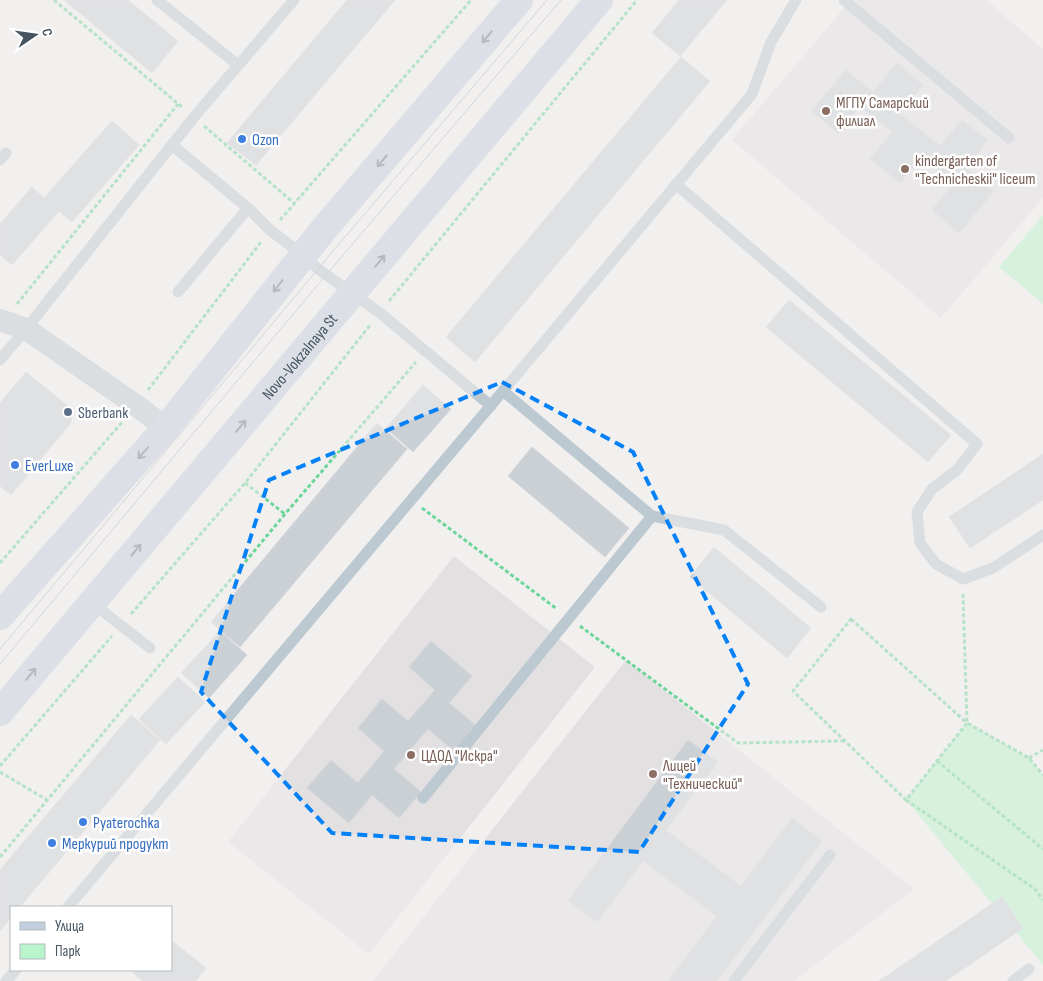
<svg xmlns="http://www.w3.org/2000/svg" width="1043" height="981" font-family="'Sofia Sans Condensed',sans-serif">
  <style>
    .education { fill: #e3e0e2 }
    .green { fill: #b9f4cc }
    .building { fill: #cbd0d5; stroke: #d3d6dc }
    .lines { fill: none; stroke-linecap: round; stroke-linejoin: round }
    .path { stroke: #6dd69a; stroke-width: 3; stroke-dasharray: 4 2.5; stroke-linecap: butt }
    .service { stroke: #bcc9d0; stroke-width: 11 }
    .minor { stroke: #bcc9d0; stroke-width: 22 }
    .secondary { stroke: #c0cfdb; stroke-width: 28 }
    .tram { stroke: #b1b5bb; stroke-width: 1 }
    .oneway { stroke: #6a7a84 }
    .marked { fill: none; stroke: #0481f7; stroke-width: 4; stroke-dasharray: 10 6; stroke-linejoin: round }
    .education-dot { fill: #8d6e63; stroke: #fff; stroke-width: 2 }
    .shop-dot { fill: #3f7fe0; stroke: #fff; stroke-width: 2 }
    .service-dot { fill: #5c6f8a; stroke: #fff; stroke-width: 2 }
    .labels { text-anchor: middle; stroke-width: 5; stroke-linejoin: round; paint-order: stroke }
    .education-label { font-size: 16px; fill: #785e54; stroke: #fff; text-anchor: start }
    .shop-label { font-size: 16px; fill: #366cbe; stroke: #fff; text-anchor: start }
    .street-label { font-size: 16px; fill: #45555f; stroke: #fff }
    .service-label { font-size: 16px; fill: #4e5e75; stroke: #fff; text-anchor: start }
  </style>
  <rect width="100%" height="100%" fill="#f2efef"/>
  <g class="education">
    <polygon points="851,0 986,0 1043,49 1043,198 941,318 732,140"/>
    <polygon points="454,556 595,667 369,954 228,842"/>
    <polygon points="626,660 914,889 794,981 373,981"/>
  </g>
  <g class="green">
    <polygon points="1043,215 1043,304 999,267"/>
    <polygon points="967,723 1029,758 1043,775 1043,965 906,800"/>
  </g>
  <g class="building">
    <polygon points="64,0 128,0 178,41 152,73"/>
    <polygon points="347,0 395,0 256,165 227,143"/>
    <polygon points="679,0 727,0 680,56 652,33"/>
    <polygon points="681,57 710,81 475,362 446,337"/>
    <polygon points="897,63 923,85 899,113 940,146 962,120 988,140 966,168 994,191 959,233 932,210 954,183 922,156 900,183 870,159 892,132 860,106 838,133 811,111 846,70 873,92"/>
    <polygon points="112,121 139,145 72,222 59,211 12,265 0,255 0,224 32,187 44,198"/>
    <polygon points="789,300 951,435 928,462 766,327"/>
    <polygon points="26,372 68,406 71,412 72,418 70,424 11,495 0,486 0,403"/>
    <polygon points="423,385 451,409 413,452 386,428"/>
    <polygon points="377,423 407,449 240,647 211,622"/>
    <polygon points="532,447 629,528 605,557 508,476"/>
    <polygon points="1043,454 1043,500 970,548 949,517"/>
    <polygon points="714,547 811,628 787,658 690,577"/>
    <polygon points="220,631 247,655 209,698 181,673"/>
    <polygon points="431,641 472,676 449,703 478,727 456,753 428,729 394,769 421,792 399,818 372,795 349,823 307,788 331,760 358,783 384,751 358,728 382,699 408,721 435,690 409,667"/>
    <polygon points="178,677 205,702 166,744 139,719"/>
    <polygon points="131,715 160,740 20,907 11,907 11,918 0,931 0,870"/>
    <polygon points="688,740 718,762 666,830 741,886 792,818 822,841 717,981 668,981 717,916 643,861 597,922 568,901"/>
    <polygon points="1002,897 1023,928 946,981 879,981"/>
    <polygon points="171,940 206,968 196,981 143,981 133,973 136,970 171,970"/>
  </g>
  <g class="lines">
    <g class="path">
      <polyline points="54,0 182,107"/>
      <polyline points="204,126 295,204"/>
      <polyline points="280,220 471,0"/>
      <polyline points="389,301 637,0"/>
      <polyline points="17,304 178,104"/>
      <polyline points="148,390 261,242"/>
      <polyline points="245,483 285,514"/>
      <polyline points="422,508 557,609"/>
      <polyline points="0,563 124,420"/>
      <polyline points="963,594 967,723 1029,758 1043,775"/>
      <polyline points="131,614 245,483 371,324"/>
      <polygon points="851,619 967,723 906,800 793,691"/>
      <polyline points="580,626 738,743 844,741"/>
      <polyline points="1029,758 1043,750"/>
      <polyline points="937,761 1043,849"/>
      <polyline points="0,766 112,636"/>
      <polyline points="0,772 47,800"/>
      <polyline points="906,800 1035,889 1043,900"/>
      <polyline points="0,857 285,514 416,362"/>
    </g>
    <g class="service">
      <polyline points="157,0 238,65"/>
      <polyline points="844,0 1009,138"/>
      <polyline points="172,145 248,208 270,230 303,255 318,269 380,313 491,406"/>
      <polyline points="0,160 6,153"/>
      <polyline points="676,184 977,444 957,470 932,489 917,512 920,543 936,564 963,579 993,568 1043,535"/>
      <polyline points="178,292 248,208"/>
      <polyline points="0,360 26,329 194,117 294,0"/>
      <polyline points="503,391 652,516 724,530 821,607"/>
      <polyline points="92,603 150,648"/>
      <polyline points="423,798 652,516"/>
      <polyline points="68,907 503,391 752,94 771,42 796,0"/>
      <polyline points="6,981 16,970"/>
      <polyline points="734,981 830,855"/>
      <polyline points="1013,981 1029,969"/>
    </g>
    <polyline class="minor" points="0,320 26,329 137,406 166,428"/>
    <g class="secondary">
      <polyline points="0,616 166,428 324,229 519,0"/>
      <path id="s1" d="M0,712L599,0"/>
    </g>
    <g class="tram">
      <polyline points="0,649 339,244 547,0"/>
      <polyline points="0,664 326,275 561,0"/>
    </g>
  </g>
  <defs><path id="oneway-shaft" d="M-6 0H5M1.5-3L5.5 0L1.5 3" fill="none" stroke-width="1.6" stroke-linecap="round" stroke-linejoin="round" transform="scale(1.25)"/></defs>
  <g class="oneway">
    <use href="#oneway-shaft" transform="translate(487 37) rotate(130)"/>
    <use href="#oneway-shaft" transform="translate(382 161) rotate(130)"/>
    <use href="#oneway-shaft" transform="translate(380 261) rotate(-50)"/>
    <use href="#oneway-shaft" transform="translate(278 286) rotate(128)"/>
    <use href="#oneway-shaft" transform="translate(241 426) rotate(-50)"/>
    <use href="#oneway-shaft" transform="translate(143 453) rotate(131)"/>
    <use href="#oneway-shaft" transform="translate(136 550) rotate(-50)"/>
    <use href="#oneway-shaft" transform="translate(31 674) rotate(-50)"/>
  </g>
  <path d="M0 0H1043V981H0ZM502,382L633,452L748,684L639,852L332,833L201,692L269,480Z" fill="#f2efef" fill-opacity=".55" fill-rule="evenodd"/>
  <path class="marked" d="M502,382L633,452L748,684L639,852L332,833L201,692L269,480Z"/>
  <g class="education-dot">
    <circle cx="826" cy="111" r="5"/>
    <circle cx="905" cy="169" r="5"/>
    <circle cx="411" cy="755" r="5"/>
    <circle cx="653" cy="774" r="5"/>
  </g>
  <g class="shop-dot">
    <circle cx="242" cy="139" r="5"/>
    <circle cx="15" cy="465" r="5"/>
    <circle cx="83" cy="822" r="5"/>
    <circle cx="52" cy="843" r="5"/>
  </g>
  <circle class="service-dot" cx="68" cy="412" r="5"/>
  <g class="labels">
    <g class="education-label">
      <text x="836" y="108">МГПУ Самарский<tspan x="836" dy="18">филиал</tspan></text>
      <text x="915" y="166">kindergarten of<tspan x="915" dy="18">"Technicheskii" liceum</tspan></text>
      <text x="421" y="761">ЦДОД "Искра"</text>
      <text x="663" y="771">Лицей<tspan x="663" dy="18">"Технический"</tspan></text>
    </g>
    <g class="shop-label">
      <text x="252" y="145">Ozon</text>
      <text x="25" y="471">EverLuxe</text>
      <text x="93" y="828">Pyaterochka</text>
      <text x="62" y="849">Меркурий продукт</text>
    </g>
    <g class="street-label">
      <text dy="6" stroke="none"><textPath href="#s1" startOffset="465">Novo-Vokzalnaya St</textPath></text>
    </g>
    <g class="service-label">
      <text x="78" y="418">Sberbank</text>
    </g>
  </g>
  <rect x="10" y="906" width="162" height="65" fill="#ffffff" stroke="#b5bbbf"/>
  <rect x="20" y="922" width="25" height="8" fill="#c0cfdb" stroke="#b5bbbf"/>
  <text x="55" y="931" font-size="15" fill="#45555f">Улица</text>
  <rect x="20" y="944" width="25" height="15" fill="#b9f4cc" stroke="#b5bbbf"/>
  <text x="55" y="956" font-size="15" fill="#45555f">Парк</text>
  <g transform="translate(35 35) rotate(77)" stroke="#ffffff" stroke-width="4" paint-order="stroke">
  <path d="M0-4L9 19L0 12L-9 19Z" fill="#45555f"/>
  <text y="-8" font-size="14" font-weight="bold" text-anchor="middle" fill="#45555f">С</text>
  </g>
</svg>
